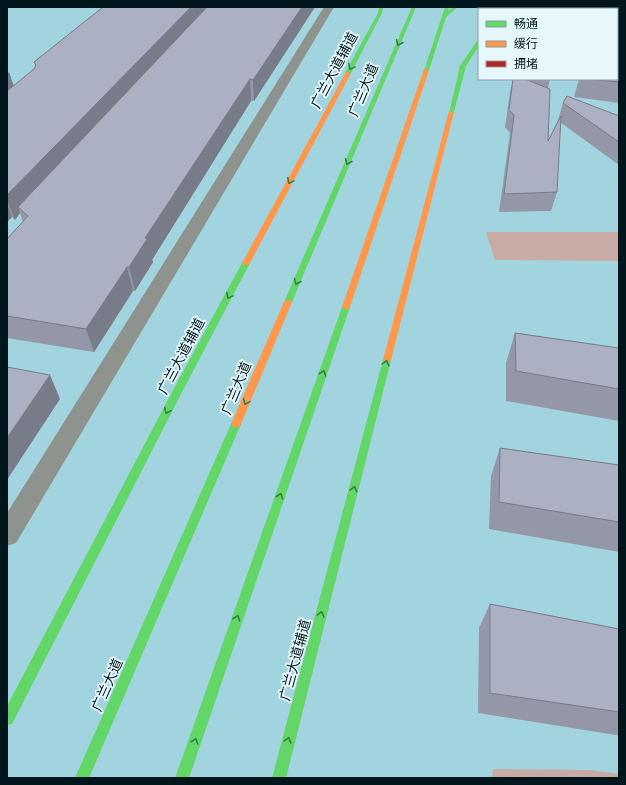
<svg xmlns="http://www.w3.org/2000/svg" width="626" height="785" font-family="'Alegreya Sans','Noto Sans SC',sans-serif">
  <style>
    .green { fill: #c8aba4 }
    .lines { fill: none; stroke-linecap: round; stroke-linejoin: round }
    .street { fill: #8e938d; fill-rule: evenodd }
    .fast { fill: #63d668; fill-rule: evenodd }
    .slow { fill: #ff974d; fill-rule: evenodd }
    .jam { fill: #b3261e; fill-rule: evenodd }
    .wall { fill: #9397a8 }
    .shaded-wall { fill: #787b88 }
    .building { fill: #abb0c3; stroke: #787b88 }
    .oneway { stroke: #368046 }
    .labels { text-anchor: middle; stroke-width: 3.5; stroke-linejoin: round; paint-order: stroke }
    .street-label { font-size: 14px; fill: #00161c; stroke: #e7f8fc }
  </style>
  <rect width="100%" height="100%" fill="#a2d4df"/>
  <g class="green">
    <polygon points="486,232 619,232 619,261 495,260"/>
    <polygon points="493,769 591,770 619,774 619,778 492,778"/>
  </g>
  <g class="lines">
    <polygon class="street" points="324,7 334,7 16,543 7,546 7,513"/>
    <g class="fast">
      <polygon points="379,7 383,7 382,13 351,73 346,74 345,73 378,13"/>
      <polygon points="412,7 416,7 292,302 291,304 285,304 284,302"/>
      <polygon points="445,7 449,7 448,11 453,7 458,7 446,17 429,70 424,71"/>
      <polygon points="477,41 479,41 479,46 466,66 454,112 449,113 460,66"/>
      <polygon points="243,261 246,261 250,263 181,394 12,724 7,725 7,706 171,394"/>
      <polygon points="346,304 350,307 189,778 175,778 342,307"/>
      <polygon points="387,357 391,360 286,778 272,778 383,360"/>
      <polygon points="236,420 239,421 241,424 89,778 75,778 231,424 233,421"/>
    </g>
    <g class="slow">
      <polygon points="424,69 429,70 350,307 349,309 343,309 342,307"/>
      <polygon points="346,72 351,73 250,263 246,265 243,265 242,263"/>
      <polygon points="449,111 454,112 391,360 387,363 383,360"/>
      <polygon points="288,299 292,302 241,424 239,427 233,427 231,424 284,302"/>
    </g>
    <rect class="jam" x="485" y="7" width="4" height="2"/>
  </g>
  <g class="wall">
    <polygon points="315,7 254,101 251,101 152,260 153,262 135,291 133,291 94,352 7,338 7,239 23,222 20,213 15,220 12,217 7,222 7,72 14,86 34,69 36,66 34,62"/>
    <polygon points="589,7 619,7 619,12 617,12 617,9 601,9"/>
    <polygon points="619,39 619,103 574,97 579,79 617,79"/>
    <polygon points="513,79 550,79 548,88 548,141 558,120 563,103 619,116 619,165 560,122 557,192 551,211 499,212 510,133 505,127 510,92"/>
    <polygon points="515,333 619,348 619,421 506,401 506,363"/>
    <polygon points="500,448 619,465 619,552 489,529 491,476"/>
    <polygon points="490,604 619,629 619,736 616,735 478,713 479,628"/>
  </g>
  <g class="shaded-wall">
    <polygon points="191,7 211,7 18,207 20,213 15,220 7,200 7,195"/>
    <polygon points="302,7 315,7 254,101 253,80"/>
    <polygon points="9,72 16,93 7,102 7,74"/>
    <polygon points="250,79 251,101 152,260 153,262 135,291 129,267 145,238"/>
    <polygon points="7,204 12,217 7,222"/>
    <polygon points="127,267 133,291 94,352 86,329"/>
    <polygon points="50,375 60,399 7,480 7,438"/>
  </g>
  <g class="building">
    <polygon points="103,7 191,7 7,195 7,91 34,69 36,65 34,62"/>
    <polygon points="207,7 302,7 253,80 250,79 145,238 147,239 129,267 127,267 86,329 7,316 7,239 28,216 18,207"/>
    <polygon points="526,7 572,7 578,9 526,9"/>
    <polygon points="617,39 619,39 619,82 587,79 617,79"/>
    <polygon points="513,79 525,79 550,89 548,141 561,116 557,192 504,194 514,115 509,110"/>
    <polygon points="567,96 619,116 619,142 563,103"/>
    <polygon points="515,333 619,348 619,389 516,371"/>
    <polygon points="7,367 50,375 7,438"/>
    <polygon points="500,448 619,465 619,522 499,502"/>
    <polygon points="490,604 619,629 619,712 490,693"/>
  </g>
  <defs><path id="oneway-chevron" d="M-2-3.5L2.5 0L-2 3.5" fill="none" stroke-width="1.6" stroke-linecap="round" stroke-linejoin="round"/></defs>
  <g class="oneway">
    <use href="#oneway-chevron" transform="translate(399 43) rotate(113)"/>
    <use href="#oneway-chevron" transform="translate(351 67) rotate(118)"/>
    <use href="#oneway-chevron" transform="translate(348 162) rotate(113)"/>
    <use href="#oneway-chevron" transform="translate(290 181) rotate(118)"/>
    <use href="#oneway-chevron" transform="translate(297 282) rotate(113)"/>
    <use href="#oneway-chevron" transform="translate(229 296) rotate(118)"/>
    <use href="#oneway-chevron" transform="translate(386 363) rotate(-75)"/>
    <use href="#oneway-chevron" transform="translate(323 373) rotate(-71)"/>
    <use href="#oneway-chevron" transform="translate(246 402) rotate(114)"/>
    <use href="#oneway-chevron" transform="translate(167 411) rotate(117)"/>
    <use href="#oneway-chevron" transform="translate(354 489) rotate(-75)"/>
    <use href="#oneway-chevron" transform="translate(280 496) rotate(-71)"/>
    <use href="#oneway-chevron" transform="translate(321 614) rotate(-75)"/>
    <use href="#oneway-chevron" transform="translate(237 618) rotate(-71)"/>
    <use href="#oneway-chevron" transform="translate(288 740) rotate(-75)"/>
    <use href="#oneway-chevron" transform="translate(195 741) rotate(-71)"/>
  </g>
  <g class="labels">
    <g class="street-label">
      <text transform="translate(334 70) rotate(-62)" y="5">广兰大道辅道</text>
      <text transform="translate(363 90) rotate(-67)" y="5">广兰大道</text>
      <text transform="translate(181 356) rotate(-62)" y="5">广兰大道辅道</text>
      <text transform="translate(236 388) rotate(-67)" y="5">广兰大道</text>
      <text transform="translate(295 660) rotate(-75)" y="5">广兰大道辅道</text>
      <text transform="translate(107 685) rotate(-66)" y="5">广兰大道</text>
    </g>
  </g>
  <rect width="626" height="785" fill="none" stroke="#00161c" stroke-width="16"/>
  <rect x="478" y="8" width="140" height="72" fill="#e7f8fc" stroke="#8b9ea2"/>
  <rect x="486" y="21" width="20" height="6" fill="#63d668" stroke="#8b9ea2"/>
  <text x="514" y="28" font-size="12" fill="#00161c">畅通</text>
  <rect x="486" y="41" width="20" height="6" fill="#ff974d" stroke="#8b9ea2"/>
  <text x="514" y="48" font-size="12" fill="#00161c">缓行</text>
  <rect x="486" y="61" width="20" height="6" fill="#b3261e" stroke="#8b9ea2"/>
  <text x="514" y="68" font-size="12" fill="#00161c">拥堵</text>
</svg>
